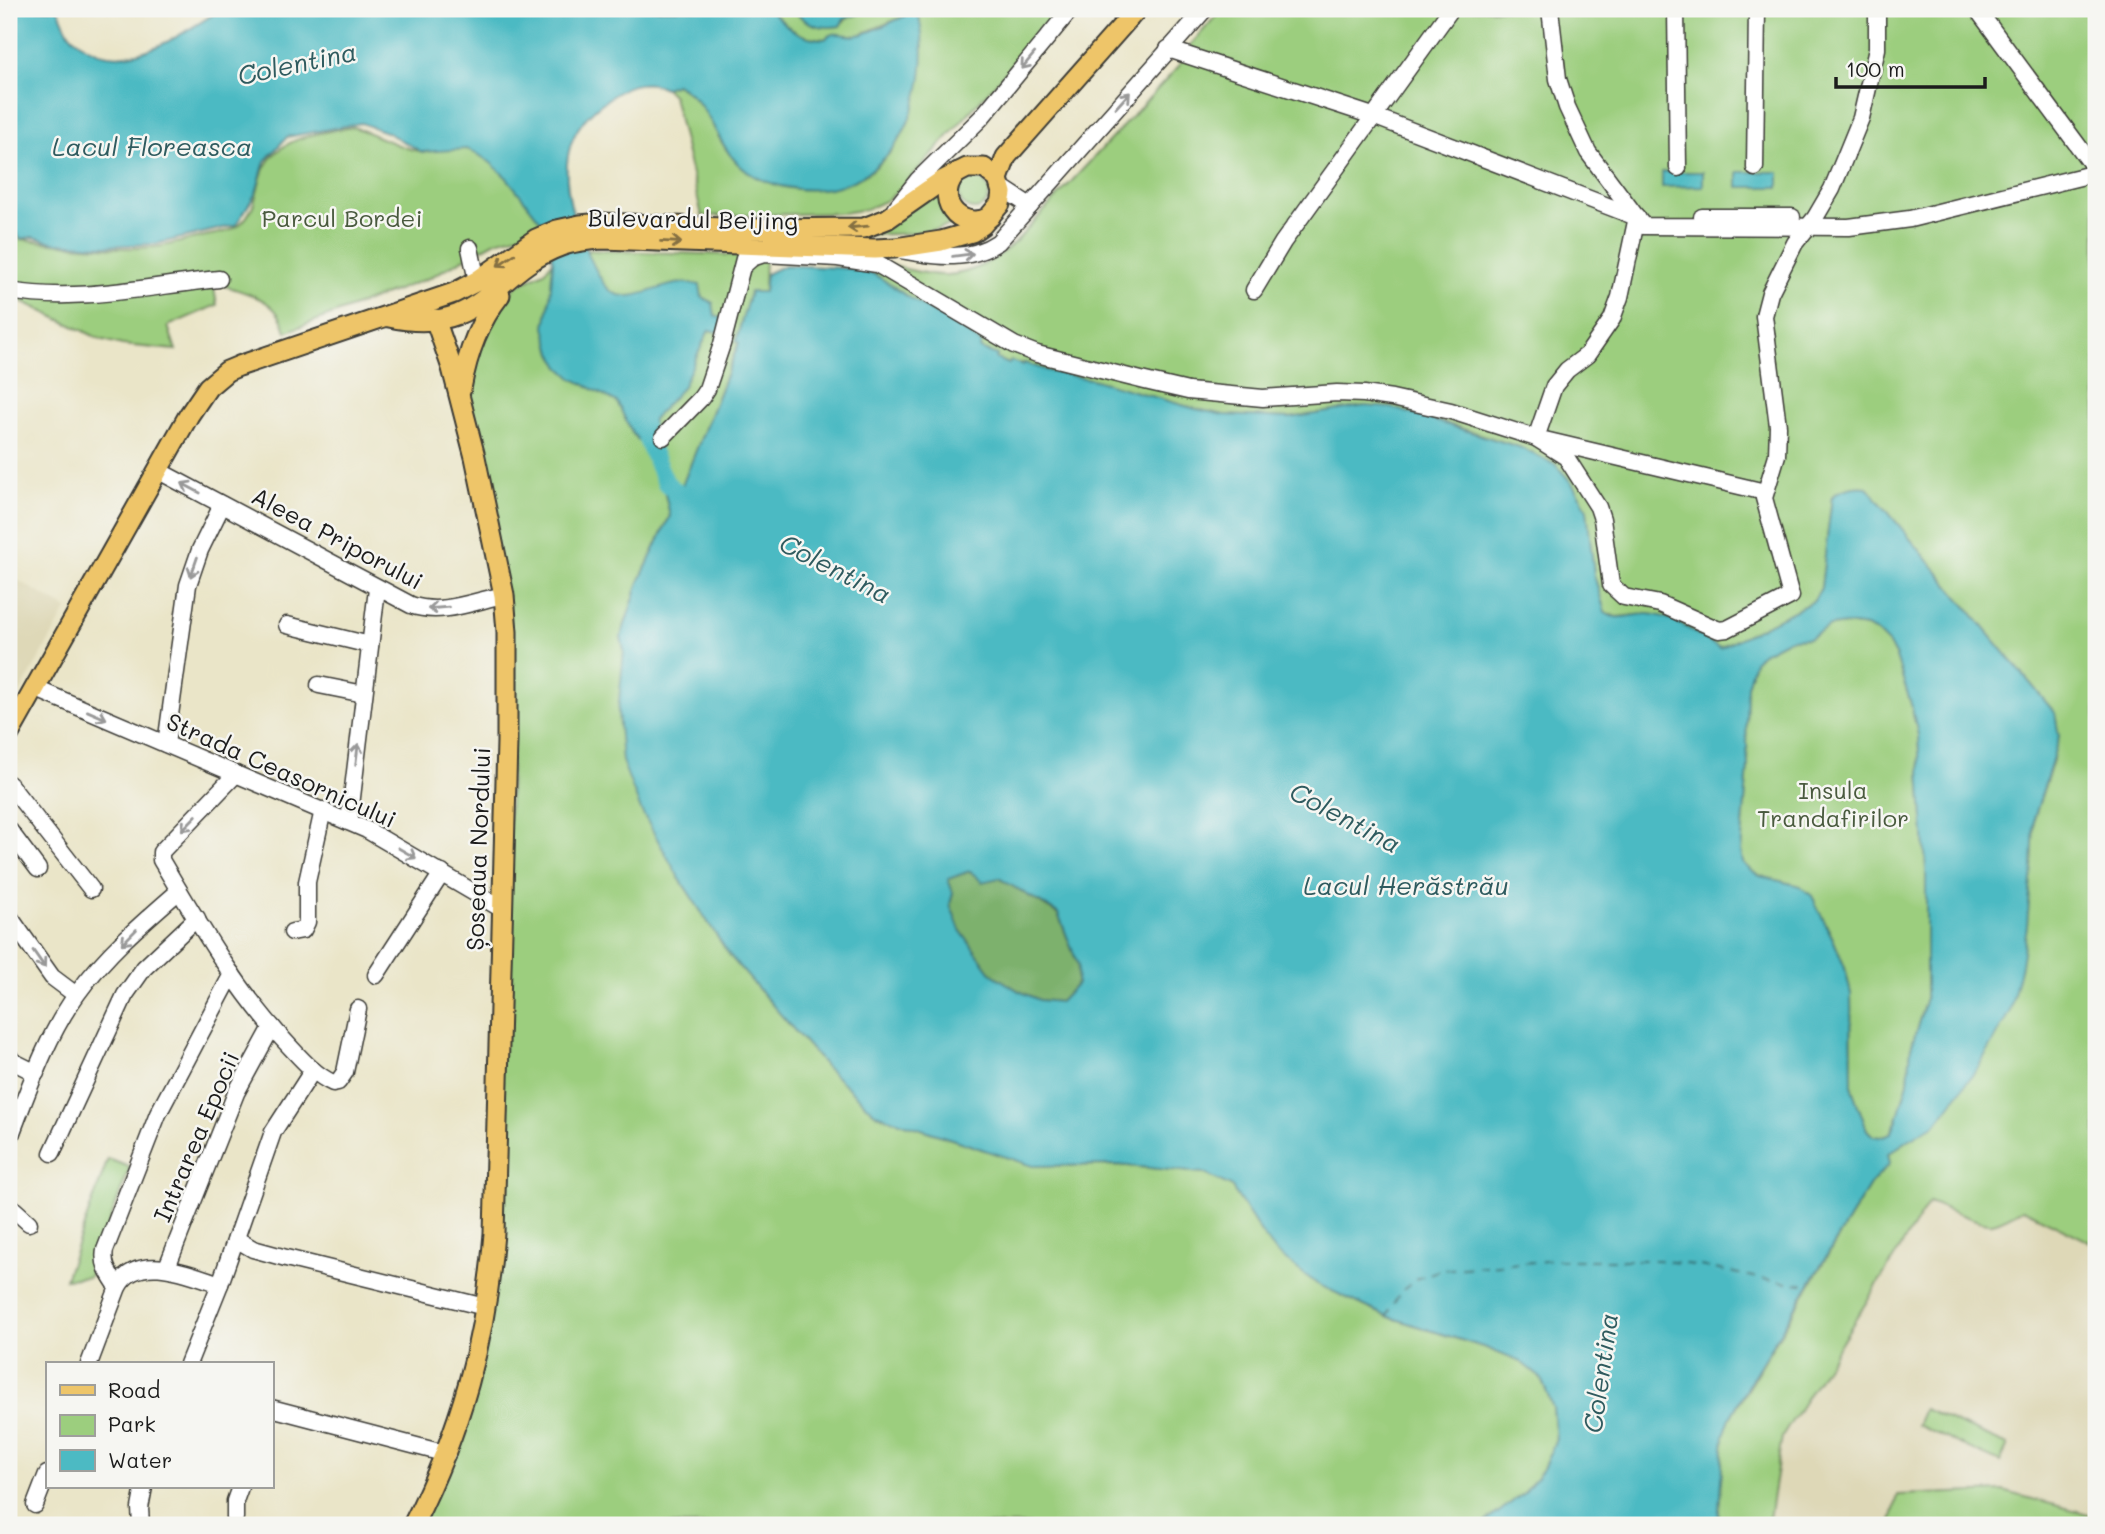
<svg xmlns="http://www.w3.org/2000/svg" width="2105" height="1534" font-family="Mali,sans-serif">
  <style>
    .built { fill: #ded8b7 }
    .green { fill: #9cce7e; stroke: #5c754d; stroke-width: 2 }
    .forest { fill: #7db16d; stroke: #4c6644; stroke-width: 2 }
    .water { fill: #4cbac3; stroke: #346b70; stroke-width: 2; fill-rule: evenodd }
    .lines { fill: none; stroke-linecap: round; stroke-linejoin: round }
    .river { stroke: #4cbac3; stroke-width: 18 }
    .ferry { stroke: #2f5b5f; stroke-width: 2; stroke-dasharray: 9 7; stroke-linecap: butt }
    .minor-casing { stroke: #3b3a36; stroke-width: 19 }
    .major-casing { stroke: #3b3a36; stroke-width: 23 }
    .minor { stroke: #fff; stroke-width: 16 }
    .major { stroke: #eec569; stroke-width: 19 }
    .oneway { stroke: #999 }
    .oneway2 { stroke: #857042 }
    .labels { text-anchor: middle; stroke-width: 5; stroke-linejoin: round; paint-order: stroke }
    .park-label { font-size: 24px; fill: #495a3e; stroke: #f6f6f2 }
    .street-label { font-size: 24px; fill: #1c1c1c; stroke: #f6f6f2 }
    .water-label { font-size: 26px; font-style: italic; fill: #2f5b5f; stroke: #f6f6f2 }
  </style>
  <rect width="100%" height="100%" fill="#f6f6f2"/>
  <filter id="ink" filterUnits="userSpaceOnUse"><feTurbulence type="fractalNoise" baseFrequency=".0143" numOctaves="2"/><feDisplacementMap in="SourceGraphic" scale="14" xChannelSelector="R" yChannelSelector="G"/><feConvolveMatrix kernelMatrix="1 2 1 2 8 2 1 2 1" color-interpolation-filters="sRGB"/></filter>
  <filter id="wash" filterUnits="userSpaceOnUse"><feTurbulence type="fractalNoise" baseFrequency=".00686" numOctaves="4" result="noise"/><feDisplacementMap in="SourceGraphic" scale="28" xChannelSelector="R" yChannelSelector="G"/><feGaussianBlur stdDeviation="1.57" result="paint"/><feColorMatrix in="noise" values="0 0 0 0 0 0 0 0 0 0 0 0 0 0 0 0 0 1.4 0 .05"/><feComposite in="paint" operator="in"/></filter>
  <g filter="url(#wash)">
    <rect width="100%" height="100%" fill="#eae5c8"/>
    <g class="built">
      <polygon points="9,575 67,609 16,700 9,696"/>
      <polygon points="1929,1201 1983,1223 1991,1224 2023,1208 2096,1245 2096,1496 2092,1515 2003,1491 1898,1495 1890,1525 1768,1525 1782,1437"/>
    </g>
    <g class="green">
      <path d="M769,9H793C805,23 821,28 839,26C853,6 887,9 908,9L905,16L859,35H830L826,39C799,39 787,27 769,9Z"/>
      <path d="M917,9H1062L900,190L885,201L867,209L843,213L702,216L673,96L665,88L676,84C714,105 711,140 741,166C774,195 835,197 871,171C889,157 903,137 911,115C921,89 919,49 920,20Z"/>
      <path d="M1222,9H2096V1245L2023,1209C2014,1213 2003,1221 1992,1223C1984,1226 1940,1206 1929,1202L1782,1437L1768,1525H1718L1724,1435L1730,1418L1871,1183L1890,1164L1888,1154L1919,1133L1935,1125L2032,868L2034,819L2053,760L2055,713L1867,487C1856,485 1840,489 1832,497L1821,588L1814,601L1720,648L1650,614L1616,617L1605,612L1594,575L1587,511L1582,499L1571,482L1556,465L1519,447L1420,415L1365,406L1290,418L1224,415L1196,409L1095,380L1052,372L1025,363L1010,364L996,359L997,355L979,349L873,273L881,263C900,267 928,276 947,275C972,274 999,258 1016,241L1179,66L1186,50Z"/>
      <path d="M353,127C376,134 396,147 419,151C434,154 452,145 468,149C500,157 524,201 543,224L519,235L496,241L429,278L286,332C278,296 243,293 213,282L217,305L168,326L176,350L122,345L100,339L9,295V222L20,239C65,245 108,250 153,247C169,246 185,240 200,237C212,234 230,233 240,224C255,211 256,194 261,177C272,137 319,133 353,127Z"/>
      <circle cx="974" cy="194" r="15"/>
      <path d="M942,192L959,222C926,235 892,235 858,234Z"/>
      <polygon points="585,250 765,256 764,292 741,323 737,341 739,342 682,486 676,488 663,485 670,516 639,582 621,637 678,876 730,956 827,1068 876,1114 1033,1166 1117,1165 1203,1173 1231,1186 1262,1234 1277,1252 1317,1284 1386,1316 1486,1348 1521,1362 1541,1378 1553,1408 1556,1439 1543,1469 1525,1492 1482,1525 416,1525 487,1321 515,675 467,398 483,330 511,293 516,286 544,272 553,261"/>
      <polygon points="1846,624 1866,627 1877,632 1889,644 1896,657 1911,704 1918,735 1926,869 1926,998 1911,1048 1908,1082 1897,1120 1891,1133 1881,1137 1873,1136 1867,1130 1852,1089 1851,994 1845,968 1834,941 1812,897 1800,886 1760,876 1751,871 1743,863 1741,851 1748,766 1746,725 1747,686 1754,661 1762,653 1789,639 1809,638 1830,626"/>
      <polygon points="108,1159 130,1167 89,1277 65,1279"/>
      <polygon points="1924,1409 2008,1445 2000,1462 1917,1425"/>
      <polygon points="2003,1491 2092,1515 2090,1525 1890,1525 1898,1495"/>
    </g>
    <polygon class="forest" points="970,871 999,878 1058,914 1078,965 1077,984 1060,1002 1039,1000 1019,991 992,974 960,930 950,904 953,893 947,879"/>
    <g class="water">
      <path d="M9,9H58C62,17 65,27 70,34C73,38 78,41 82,44C126,77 184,32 222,9H769C787,27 799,39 825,39C836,28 845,38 857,35C873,33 890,22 905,16L908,9H917C937,79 905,181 822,189C799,191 775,187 754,176C714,154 717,106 676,84L665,88C648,80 630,83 615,94C597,106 580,120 572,141C557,179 577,236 596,270C601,279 605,289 616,294C636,302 663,283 684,283C689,283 695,284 700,285L702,297L713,303L715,316L725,319L721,333L709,330L682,388L653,419L651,431L652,440L642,444L632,433L617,402L572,378L560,367L552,353L545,327L550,298L553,261L543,224L507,178L491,163L476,153L467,149L422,152L386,132L361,123L287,137L265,161L256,193L236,225L156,244L103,246L57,243L33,237L20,239L9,222Z"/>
      <path d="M793,9H873L844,19L840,26C820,29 806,25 793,9Z"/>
      <polygon points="1662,172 1703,172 1703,186 1662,187"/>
      <rect x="1738" y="172" width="41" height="15"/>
      <path d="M785,265L862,269C880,275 894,288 910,298C934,313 958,326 981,343L980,349L997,355L996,359L1009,364L1011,361L1023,365L1024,363L1052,372L1095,380L1196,409L1224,415L1290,418L1365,406L1393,408L1519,447L1556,465L1571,482L1582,499L1587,510L1594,575L1605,612C1616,623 1634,613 1648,614C1674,615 1698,636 1720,648L1814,601L1821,588L1832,497C1840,489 1856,485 1867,487L2055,713L2059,737L2034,819L2032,868L2027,926L2021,965L2010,1011L1979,1066L1935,1125L1919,1133L1888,1154L1890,1164L1871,1183L1748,1385L1730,1418L1724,1435L1718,1525H1482L1525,1492L1543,1469L1556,1439L1553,1408L1541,1378L1521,1362L1486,1348L1386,1316L1317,1284L1277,1253L1262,1234L1231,1186L1203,1173L1117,1165L1033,1166L876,1114L827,1068L730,956L678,876L641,810L622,761L618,712L624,650L621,637L639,582L670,516L663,485L669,481L676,488L682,486L739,343L736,341L750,292H764L766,274ZM1846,624L1866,627L1877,632L1889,644L1896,657L1911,704L1918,735L1926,869V998L1911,1048L1908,1082L1897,1120L1891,1133L1881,1137L1873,1136L1867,1130L1852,1089L1851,994L1845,968L1834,941L1812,896L1800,886L1760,876L1751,871L1743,863L1741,851L1748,766L1746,725L1747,686L1754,661L1762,653L1789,639L1809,638L1830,626ZM970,871L982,882L999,878L1058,913L1078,965L1077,984L1060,1002L1039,1000L1019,991L992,974L960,930L950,904L953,893L948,879Z"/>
    </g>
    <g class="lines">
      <polyline class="river" points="642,420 648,442 666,483 684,498"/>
      <polyline class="ferry" points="1386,1317 1400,1292 1418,1278 1440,1270 1557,1260 1659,1260 1700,1266 1773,1281 1810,1285"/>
    </g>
  </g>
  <g filter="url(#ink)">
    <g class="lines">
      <defs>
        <g id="minor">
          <polyline points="1550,9 1558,79 1567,107 1588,152 1643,226 1849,227 1910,219 2096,173"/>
          <polyline points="1676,9 1678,168"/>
          <polyline points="1977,9 2096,170"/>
          <polyline points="1168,49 1373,116 1631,215"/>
          <polyline points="1755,168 1757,9"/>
          <polyline points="1001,187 1030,206"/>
          <polyline points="895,209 918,180 981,118 1071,9"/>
          <polyline points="1637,217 1620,297 1612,319 1587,355 1567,370 1554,386 1536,438 1765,492"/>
          <polyline points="1702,217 1792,217"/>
          <polyline points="470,248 477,281"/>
          <path d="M901,250C936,256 967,263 998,242L1205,9"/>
          <polyline points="743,266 752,258 764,254 838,258 877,264 1014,345 1037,354 1145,381 1188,391 1263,398 1337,393 1364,394 1392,398 1451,411 1536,438 1566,457 1598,507 1602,519 1611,585 1624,597 1660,604 1719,630 1727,629 1791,596 1764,498 1777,455 1778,426 1764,316 1770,293 1795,243 1815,218 1832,189 1861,118 1877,49 1877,9"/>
          <polyline points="1254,290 1283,242 1451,9"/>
          <path d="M9,291C79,303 149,286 219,279"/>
          <polyline points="663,437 701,398 707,389 722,344 745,255"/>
          <path d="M157,470L411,605C441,616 474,601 504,595"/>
          <polyline points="287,625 370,645"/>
          <polyline points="319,685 364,694"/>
          <polyline points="34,688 367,830 502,909"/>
          <polyline points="166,744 188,585 200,550 222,505"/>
          <path d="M236,774L161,852V860C200,926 239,994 292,1049C304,1062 317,1076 333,1083L338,1082L345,1072L358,1009"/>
          <polyline points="9,784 91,889"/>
          <polyline points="349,822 377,589"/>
          <polyline points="9,830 38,869"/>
          <polyline points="9,916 52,977 76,995"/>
          <polyline points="292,932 303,930 307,922 307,882 323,810"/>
          <polyline points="376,975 442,873"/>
          <polyline points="9,1056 12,1061 36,1073"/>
          <path d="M9,1140C28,1091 46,1037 77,994C105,955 143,922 179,891"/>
          <polyline points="52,1153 125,995 144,968 197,918"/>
          <polyline points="9,1205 29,1223"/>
          <polyline points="236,1239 253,1249 286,1258 485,1307"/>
          <polyline points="167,1267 236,1093 272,1027"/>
          <path d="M118,1287C110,1275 102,1265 105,1250L158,1114L232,974"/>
          <path d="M89,1364L118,1287C137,1250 192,1275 220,1284"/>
          <polyline points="188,1364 220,1284 273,1132 313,1070"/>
          <polyline points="271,1408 447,1454"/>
          <polyline points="35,1505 47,1474"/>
          <polyline points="235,1518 235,1501 240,1487"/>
          <polyline points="141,1525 140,1508 144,1487"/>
        </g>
        <g id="major">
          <path d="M958,172C932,196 958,233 990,217"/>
          <polyline points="998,179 1006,157 1137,9"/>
          <path d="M461,389C467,354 478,323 500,295"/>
          <path d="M9,734L189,415L208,387L227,371L239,366L454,293L477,281L536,239L557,230L580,225L602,223L747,229L864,228L887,219L940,182L967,168H984L998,179L1002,193L1000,204L982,225L972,232L941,241L895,248L875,249L603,239C589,240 574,241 561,246C490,272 485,337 389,317"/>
          <path d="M413,1525C461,1430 486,1340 494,1233L507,742V632L504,595L475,457L452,368L435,319"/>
        </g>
      </defs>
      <use href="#minor" class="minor-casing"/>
      <use href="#major" class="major-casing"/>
      <use href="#minor" class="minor"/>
      <use href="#major" class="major"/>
    </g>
    <defs><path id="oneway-shaft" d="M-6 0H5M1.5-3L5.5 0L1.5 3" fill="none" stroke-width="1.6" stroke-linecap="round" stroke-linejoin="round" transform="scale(1.75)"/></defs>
    <g class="oneway">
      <use href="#oneway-shaft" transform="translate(1028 61) rotate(130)"/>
      <use href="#oneway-shaft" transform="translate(1123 100) rotate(-48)"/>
      <use href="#oneway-shaft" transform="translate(963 255) rotate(-8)"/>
      <use href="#oneway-shaft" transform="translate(191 488) rotate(-152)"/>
      <use href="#oneway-shaft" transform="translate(194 567) rotate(109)"/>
      <use href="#oneway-shaft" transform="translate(438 608) rotate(175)"/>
      <use href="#oneway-shaft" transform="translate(97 715) rotate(23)"/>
      <use href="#oneway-shaft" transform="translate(357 754) rotate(-83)"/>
      <use href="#oneway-shaft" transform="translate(189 823) rotate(134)"/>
      <use href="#oneway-shaft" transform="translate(407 853) rotate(30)"/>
      <use href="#oneway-shaft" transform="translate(129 937) rotate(135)"/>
      <use href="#oneway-shaft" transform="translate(39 959) rotate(55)"/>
    </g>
    <g class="oneway2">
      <use href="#oneway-shaft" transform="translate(858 227) rotate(175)"/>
      <use href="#oneway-shaft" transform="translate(671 242) rotate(3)"/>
      <use href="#oneway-shaft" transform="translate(506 260) rotate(146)"/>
    </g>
  </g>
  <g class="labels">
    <g class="park-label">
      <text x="342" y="227">Parcul Bordei</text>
      <text x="1833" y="799">Insula<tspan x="1833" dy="28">Trandafirilor</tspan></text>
    </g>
    <g class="street-label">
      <text transform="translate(693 220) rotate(1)" y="8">Bulevardul Beijing</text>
      <text transform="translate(337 539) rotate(28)" y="8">Aleea Priporului</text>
      <text transform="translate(281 771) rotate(24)" y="8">Strada Ceasornicului</text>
      <text transform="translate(479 849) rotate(-88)" y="8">Șoseaua Nordului</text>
      <text transform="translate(197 1137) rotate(-67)" y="8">Intrarea Epocii</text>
    </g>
    <g class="water-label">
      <text transform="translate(297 64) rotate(-12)" y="9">Colentina</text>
      <text x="152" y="156">Lacul Floreasca</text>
      <text transform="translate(835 569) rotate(27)" y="9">Colentina</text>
      <text transform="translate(1345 818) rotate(28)" y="9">Colentina</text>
      <text x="1406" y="895">Lacul Herăstrău</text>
      <text transform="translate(1601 1373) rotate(-82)" y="9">Colentina</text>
    </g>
  </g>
  <rect width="2105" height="1534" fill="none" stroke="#f6f6f2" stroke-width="35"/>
  <rect x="46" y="1362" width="228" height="126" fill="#f6f6f2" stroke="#9f9f9c" stroke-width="2"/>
  <rect x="60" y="1385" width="35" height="10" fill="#eec569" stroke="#9f9f9c" stroke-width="2"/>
  <text x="108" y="1398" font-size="21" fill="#1c1c1c">Road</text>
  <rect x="60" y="1415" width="35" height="21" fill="#9cce7e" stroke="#9f9f9c" stroke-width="2"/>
  <text x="108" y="1432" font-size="21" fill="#1c1c1c">Park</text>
  <rect x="60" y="1450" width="35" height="21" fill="#4cbac3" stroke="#9f9f9c" stroke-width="2"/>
  <text x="108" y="1468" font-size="21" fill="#1c1c1c">Water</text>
  <path d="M1836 77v10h149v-10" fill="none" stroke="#1c1c1c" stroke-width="3.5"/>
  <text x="1846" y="77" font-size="21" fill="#1c1c1c" stroke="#f6f6f2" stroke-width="5" paint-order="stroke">100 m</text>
</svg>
